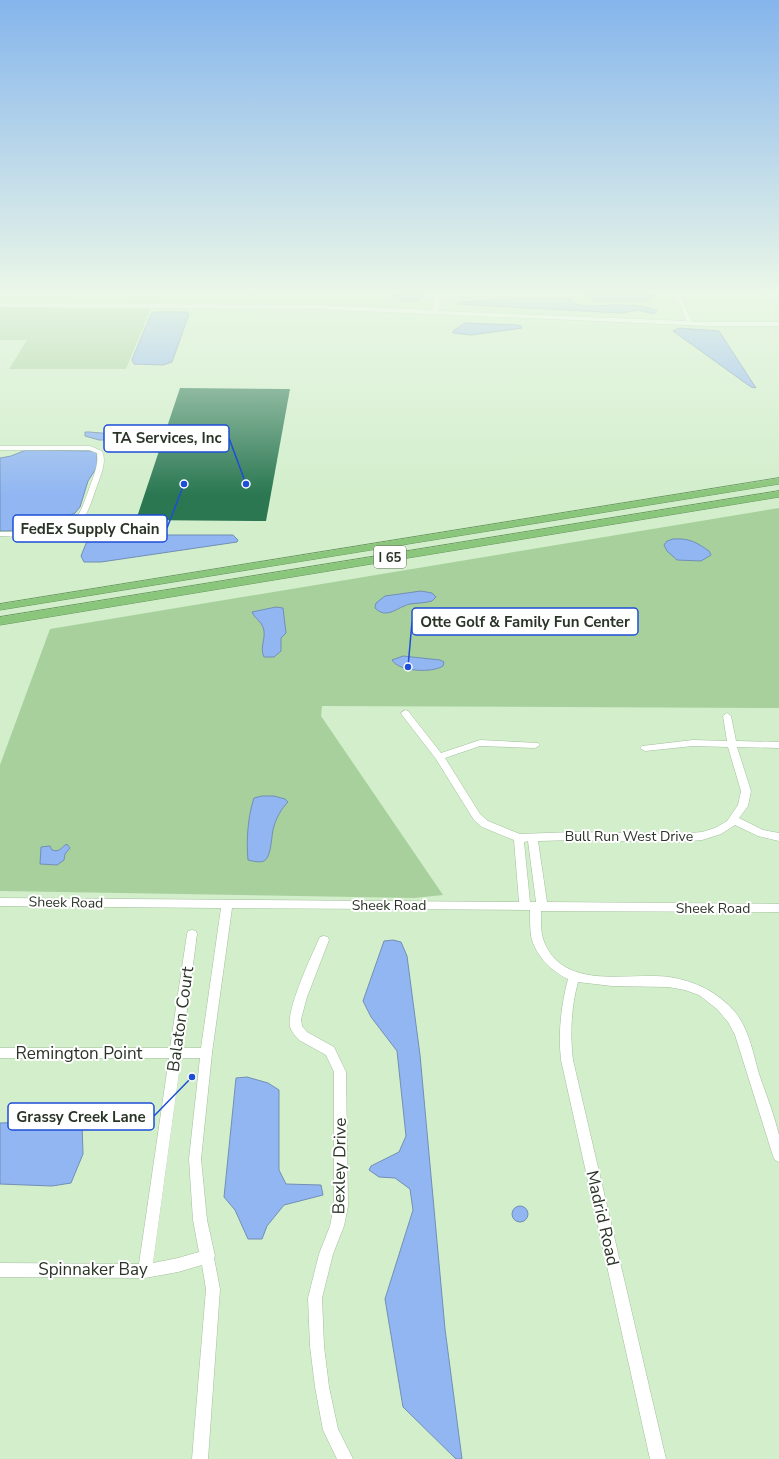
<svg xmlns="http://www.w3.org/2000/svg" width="779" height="1459" font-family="'Nunito Sans',sans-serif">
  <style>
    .green { fill: #a8d09d }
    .water { fill: #91b6f2; stroke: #728fb5 }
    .building { fill: #2a7752 }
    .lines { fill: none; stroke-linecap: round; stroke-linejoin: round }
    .minor-casing { stroke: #a4bf9e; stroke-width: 1 }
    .highway-casing { stroke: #68935e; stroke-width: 1 }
    .minor { fill: #fff; fill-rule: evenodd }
    .highway { fill: #8ac67b; fill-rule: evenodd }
    .labels { text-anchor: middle; stroke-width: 4; stroke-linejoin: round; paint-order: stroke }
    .shield { fill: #fff; stroke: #6a7168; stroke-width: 1 }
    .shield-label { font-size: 13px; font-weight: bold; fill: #2a3427 }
    .street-label { font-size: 14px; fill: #2a3427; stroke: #fff }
    .near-street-label { font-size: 17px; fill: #2a3427; stroke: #fff }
    .leader { fill: none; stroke: #1d4ed8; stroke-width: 1.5 }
    .callout-dot { fill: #1d4ed8; stroke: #fff; stroke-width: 1.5 }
    .callout { fill: #fff; stroke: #1d4ed8; stroke-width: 1.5 }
    .callout-label { font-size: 15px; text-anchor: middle; font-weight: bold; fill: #2a3427 }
  </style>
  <rect width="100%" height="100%" fill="#d2eecb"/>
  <g class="green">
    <polygon points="0,307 151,308 126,369 9,369 27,340 0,340"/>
    <polygon points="779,508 779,708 322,706 321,716 443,895 414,898 0,891 0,765 50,629"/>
  </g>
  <g class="water">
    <polygon points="398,290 424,290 423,298 417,301 402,301 399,297"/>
    <polygon points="590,290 646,290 651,301 594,301"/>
    <path d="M517,299H571L576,304L584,306C604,306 640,302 657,311L654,314L638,310L621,313L457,304L459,302Z"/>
    <polygon points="156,312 187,312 189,314 172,362 163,365 134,364 132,360 133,357 151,314"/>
    <polygon points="465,323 516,325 521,326 522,328 471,335 453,333 453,331"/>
    <polygon points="679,328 719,331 756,388 751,387 673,331"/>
    <polygon points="85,432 89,432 114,434 111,440 99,440 85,436"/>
    <polygon points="26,450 93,451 97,452 97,467 88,481 80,507 75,513 43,528 42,530 0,531 0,458 11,456"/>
    <polygon points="97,529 122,535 233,535 238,540 237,542 101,562 84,562 81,556 91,531"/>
    <path d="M673,539C689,538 696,542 709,551L711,555L701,561L677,560L667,551L664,545L667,541Z"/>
    <path d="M421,591L432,593L436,597L432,601C425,603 418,603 410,604C397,607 387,620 375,608L376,603L385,596Z"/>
    <path d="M276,607L283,608L286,633L281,638V651L274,657H264C259,647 267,638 263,627C261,621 254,618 252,612Z"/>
    <path d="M403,656L440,660L444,662L443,666C433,673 399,672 392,660Z"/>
    <path d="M262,796H274L285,799L288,802C281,809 277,817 274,826C271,834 272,857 264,861C259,863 253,861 248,860C246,840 248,816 254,798Z"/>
    <path d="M67,844L70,848L65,854L64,860L57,865L40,864L41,847L50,846L52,850C60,853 61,847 67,844Z"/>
    <polygon points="393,940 401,942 407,956 420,1055 445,1329 462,1459 456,1459 403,1407 385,1299 413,1210 410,1189 395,1178 379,1177 369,1170 371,1166 399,1152 406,1136 397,1051 371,1017 363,1001 384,941"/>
    <polygon points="247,1077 268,1083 279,1090 279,1170 286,1184 321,1185 323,1195 284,1205 267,1226 262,1239 248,1239 235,1210 224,1197 236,1078"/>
    <polygon points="61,1121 82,1123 83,1154 71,1183 52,1186 0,1184 0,1123"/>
    <circle cx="520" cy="1214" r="8"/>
  </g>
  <polygon class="building" points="180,388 290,389 266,521 136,520"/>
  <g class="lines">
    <defs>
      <g id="minor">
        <polygon points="435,290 441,290 439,311 687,321 673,290 678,290 692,322 779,322 779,326 710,326 315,309 0,307 0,303 315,305 433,310"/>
        <path d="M0,446H90L102,451C107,462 101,475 97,486C93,496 90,509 84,517C65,542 27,537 0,536V532C25,532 62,538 78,515C83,508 85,499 88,492C92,479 99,467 97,453L89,450H0Z"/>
        <path d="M405,710L408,711L441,753L480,740L538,743L540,745L535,748L480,746L445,758L480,814L488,821L520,834L574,832L679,834L702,832L715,828L727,821L738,805L741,791L728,747L693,746L645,751L640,748L642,746L693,740L727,741L723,716L727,713L731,716L736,741L779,742V748L737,747L751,791L748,806L739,818L763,830L779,833V841L758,836L735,825L721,834L702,840L679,842L574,840L538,841L547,902L779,904V912L541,911C541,922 540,933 545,944C566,991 630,972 669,977C695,981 718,992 735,1012C749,1029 753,1053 759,1074C766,1094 774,1114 779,1135C779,1143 779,1153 779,1162L775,1160L773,1156L735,1035L728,1022L717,1009L699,995L685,990L668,987L612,986L578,982C571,1008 570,1033 573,1060L666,1459H650L561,1060C558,1032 561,1006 568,979C551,971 535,955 531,936C530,928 530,919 530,910L232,908L212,1053L201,1159L207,1220L215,1256L214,1258L220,1289L208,1459H192L206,1289L202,1265L178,1272L145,1278L0,1277V1263L139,1264L169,1058H0V1048H170L187,934L188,931L192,930L196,931L197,934L182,1048H201L221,908L0,906V898L519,902L514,840L482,827L474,820L436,759L402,715L401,713ZM528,841L536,902H530L524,842ZM181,1058H200L189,1159L193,1220L199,1252L178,1258L153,1263Z"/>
        <path d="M324,936L328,937L329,940L307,997L301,1019L302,1026L307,1032L334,1047L346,1072L348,1206L344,1226L333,1254L322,1298L324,1346L329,1387L338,1429L353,1459H337L323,1430L315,1387L310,1346L308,1298L319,1254L330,1226L334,1206V1072L326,1055L299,1040C295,1036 292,1032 290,1027C286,1010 312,954 320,937Z"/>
      </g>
      <g id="highway">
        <polygon points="779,478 779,484 0,610 0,604"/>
        <polygon points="779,491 779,497 0,625 0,617"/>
      </g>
    </defs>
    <use href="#minor" class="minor-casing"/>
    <use href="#highway" class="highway-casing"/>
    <use href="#minor" class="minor"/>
    <use href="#highway" class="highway"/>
  </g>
  <linearGradient id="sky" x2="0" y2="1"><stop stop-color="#85b5ec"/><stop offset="0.59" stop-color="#ebf7e8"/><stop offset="1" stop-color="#ebf7e8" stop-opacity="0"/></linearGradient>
  <rect width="779" height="495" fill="url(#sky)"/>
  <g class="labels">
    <rect class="shield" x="374" y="546" width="32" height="22" rx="3"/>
    <g class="shield-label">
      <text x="390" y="562">I 65</text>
    </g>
    <g class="street-label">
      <text x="629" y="841">Bull Run West Drive</text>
      <text transform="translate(66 902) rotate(1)" y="5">Sheek Road</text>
      <text x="389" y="910">Sheek Road</text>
      <text x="713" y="913">Sheek Road</text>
    </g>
    <g class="near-street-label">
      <text transform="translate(180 1019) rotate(-82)" y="6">Balaton Court</text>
      <text x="79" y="1059">Remington Point</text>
      <text transform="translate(339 1166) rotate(-89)" y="6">Bexley Drive</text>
      <text transform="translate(603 1218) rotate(77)" y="6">Madrid Road</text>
      <text x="93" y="1275">Spinnaker Bay</text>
    </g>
  </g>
  <path class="leader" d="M246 484L229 438M184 484L167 528M408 667L412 622M192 1077L154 1116"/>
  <g class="callout-dot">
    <circle cx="246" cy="484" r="4"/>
    <circle cx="184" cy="484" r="4"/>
    <circle cx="408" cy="667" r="4"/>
    <circle cx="192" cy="1077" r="4"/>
  </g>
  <g class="callout">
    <rect x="104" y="425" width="125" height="27" rx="4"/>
    <rect x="13" y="515" width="154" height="27" rx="4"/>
    <rect x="412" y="608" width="226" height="27" rx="4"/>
    <rect x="8" y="1103" width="146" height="27" rx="4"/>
  </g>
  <g class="callout-label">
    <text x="167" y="443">TA Services, Inc</text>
    <text x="90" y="534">FedEx Supply Chain</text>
    <text x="525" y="627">Otte Golf &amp; Family Fun Center</text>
    <text x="81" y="1122">Grassy Creek Lane</text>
  </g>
</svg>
